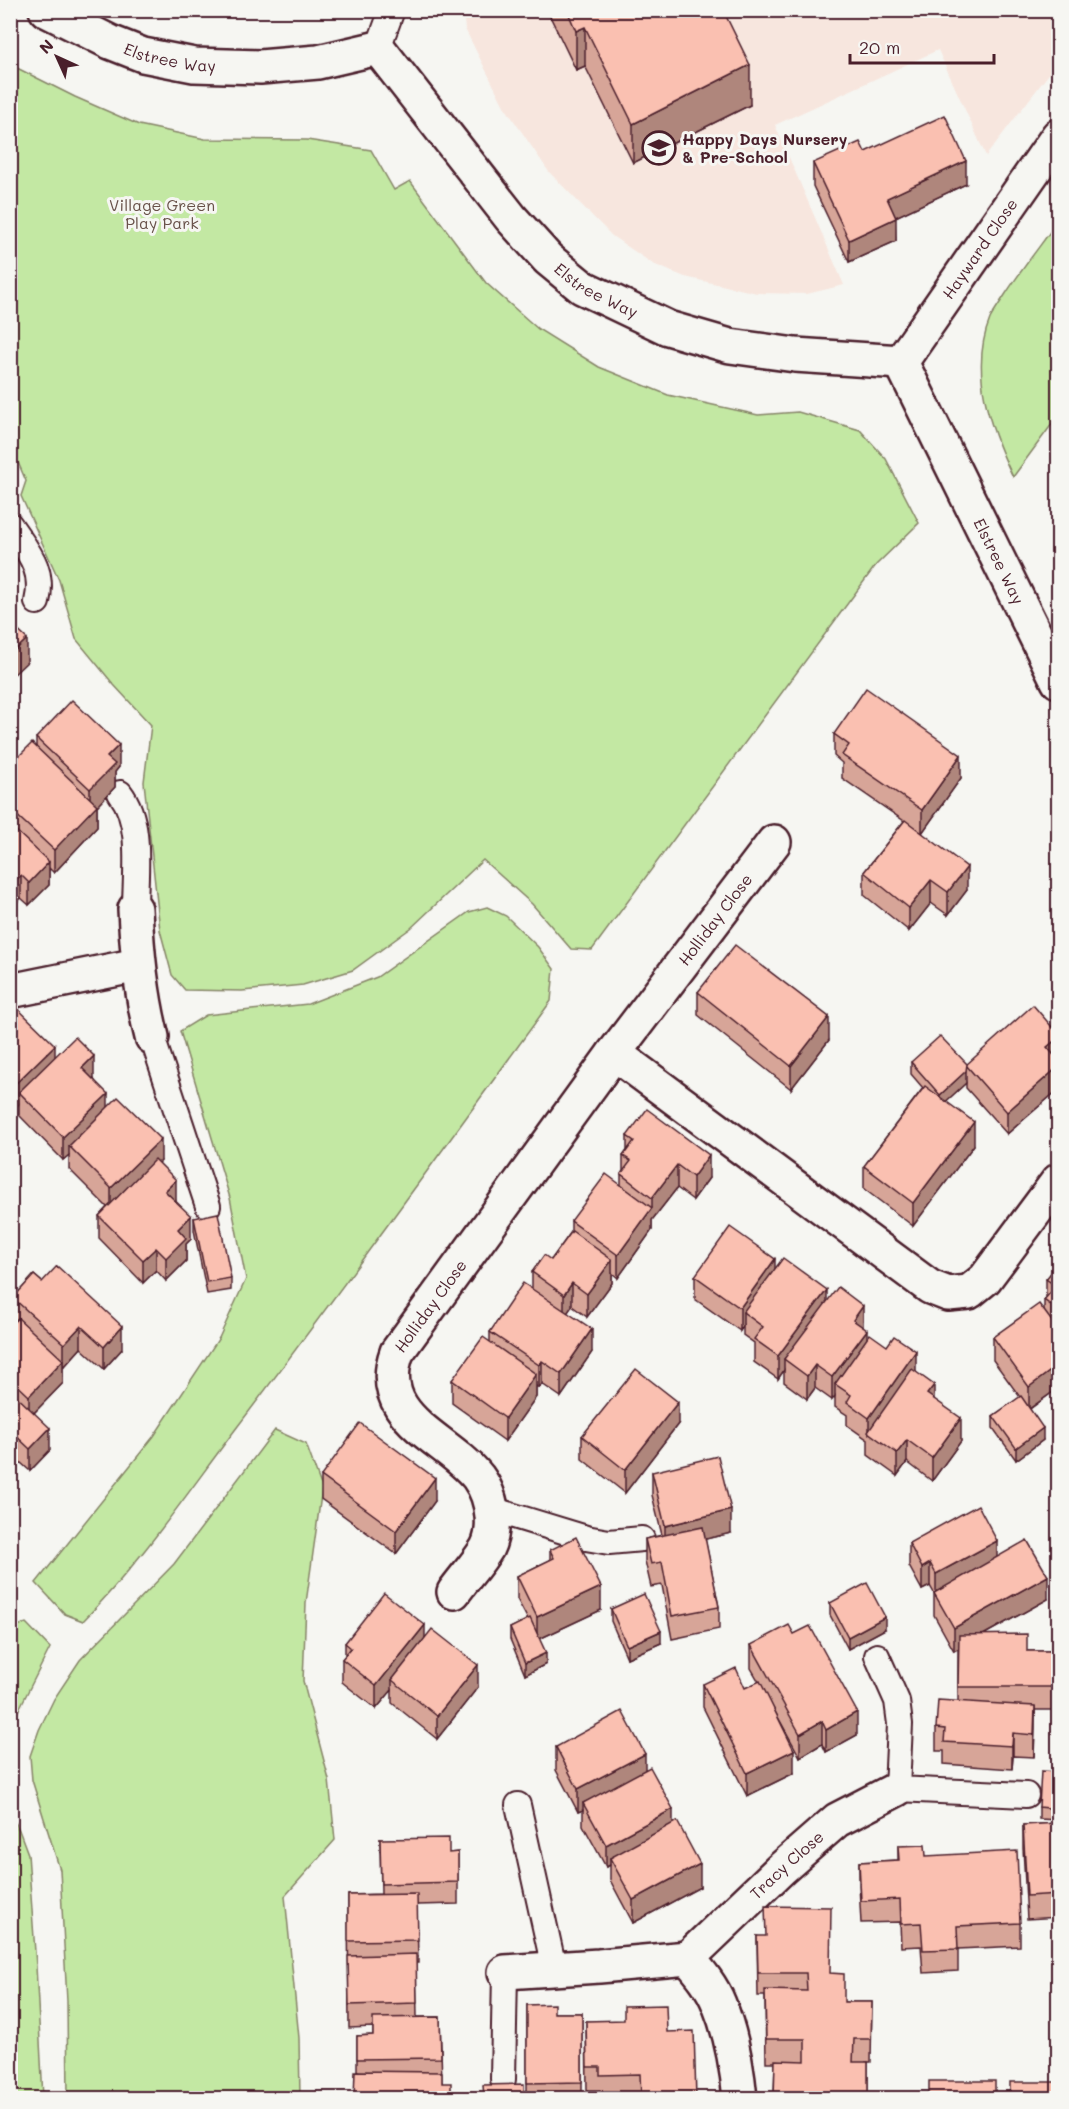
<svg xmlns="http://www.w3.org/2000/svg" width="1069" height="2109" font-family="Mali,sans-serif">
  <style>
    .built { fill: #f7e6de }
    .green { fill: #c3e8a3; stroke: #868467; stroke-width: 1.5 }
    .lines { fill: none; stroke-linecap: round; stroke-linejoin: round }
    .service-casing { stroke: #4a1f2b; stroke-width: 28 }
    .minor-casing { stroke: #4a1f2b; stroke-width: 38 }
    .service { stroke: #f6f6f2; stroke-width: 24 }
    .minor { stroke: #f6f6f2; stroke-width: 33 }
    .wall { fill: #d7a598; stroke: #4a1f2b; stroke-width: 1.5 }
    .shaded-wall { fill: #af867c; stroke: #4a1f2b; stroke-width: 1.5 }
    .building { fill: #fac0b1; stroke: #4a1f2b; stroke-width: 1.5 }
    .labels { text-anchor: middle; stroke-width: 6; stroke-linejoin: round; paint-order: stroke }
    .street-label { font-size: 16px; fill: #4a1f2b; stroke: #f6f6f2 }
    .poi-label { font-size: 16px; font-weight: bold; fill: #4a1f2b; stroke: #f6f6f2; text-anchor: start }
    .park-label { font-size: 16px; fill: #685149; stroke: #f6f6f2 }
  </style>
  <rect width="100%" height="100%" fill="#f6f6f2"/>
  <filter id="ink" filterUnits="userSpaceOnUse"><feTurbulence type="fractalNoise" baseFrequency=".0167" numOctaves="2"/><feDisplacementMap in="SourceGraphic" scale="12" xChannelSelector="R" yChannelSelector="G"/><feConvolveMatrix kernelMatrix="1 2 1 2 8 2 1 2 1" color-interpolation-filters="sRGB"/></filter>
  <g filter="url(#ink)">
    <polygon class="built" points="463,11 1058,11 1058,62 986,156 938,50 775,125 844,285 807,294 757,293 685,277 653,264 612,236 549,172 504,106 465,29"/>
    <g class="green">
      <polygon points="11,65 75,97 139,125 205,139 307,140 371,150 394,190 410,181 486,283 538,329 599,367 668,395 758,415 798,412 860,430 886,459 919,523 876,565 592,950 571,949 532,904 483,860 411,928 353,970 303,985 242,991 185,990 172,975 160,930 144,782 151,725 114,685 76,639 59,580 21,496 26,481 14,453 10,414"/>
      <path d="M1058,221V416L1013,477C990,429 969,371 990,319C994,311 1000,303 1005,295C1021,270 1040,246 1058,221Z"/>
      <path d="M487,907L506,916L538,947L554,969L551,1001C448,1142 347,1283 241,1422C190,1489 142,1561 83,1621L65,1614L36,1583L154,1436L219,1338L246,1279L230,1198L180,1031L206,1015L308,1004L377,977L469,912Z"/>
      <polygon points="275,1430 306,1444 322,1488 306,1603 303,1681 329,1780 335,1840 285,1896 299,2038 300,2098 68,2098 67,2001 60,1870 32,1780 30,1756 39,1730 54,1699 80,1660 174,1564"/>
      <polygon points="26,1623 50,1648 11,1725 11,1628"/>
      <polygon points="10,1818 15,1822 19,1830 28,1854 36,1966 43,2098 11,2098"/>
    </g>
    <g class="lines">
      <defs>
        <g id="service">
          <polyline points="378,48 392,10"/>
          <path d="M10,525C28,552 45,569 37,602"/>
          <path d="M120,793C143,822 135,874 135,909"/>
          <polyline points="152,1037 208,1206"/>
          <polyline points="491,1509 586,1538 609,1542 642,1539"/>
          <polyline points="877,1656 897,1701 900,1724 897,1789 1026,1795"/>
          <polyline points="518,1805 554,1968"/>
          <polyline points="503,2079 505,1972"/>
        </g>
        <g id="minor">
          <path id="s1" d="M46,10L110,42L143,55L194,65L260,67L318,62L378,48L511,218L548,259L582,287L668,328L730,346L795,355L901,362"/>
          <path id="s2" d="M901,362L1058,681"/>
          <path id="s3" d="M901,362L1058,136"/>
          <path d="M135,909C137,953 141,994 152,1037"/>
          <polyline points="10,991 138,965"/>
          <polyline points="614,1053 930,1287 948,1294 969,1292 985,1279 1058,1181"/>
          <path id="s4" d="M454,1592C464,1578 478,1563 487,1548C492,1538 493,1527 492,1516C491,1503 486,1488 478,1477C446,1437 373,1418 397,1352L614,1053L774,842"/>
          <polyline points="505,1972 599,1966 688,1958"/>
          <path id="s5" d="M740,2098C737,2067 731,2033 719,2004C712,1986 700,1972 688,1958L781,1869L837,1820L897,1789"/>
        </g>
      </defs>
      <use href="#service" class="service-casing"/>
      <use href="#minor" class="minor-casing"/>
      <use href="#service" class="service"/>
      <use href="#minor" class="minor"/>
    </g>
    <g class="wall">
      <polygon points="547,10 723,10 750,105 633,163 585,66 576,70"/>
      <polygon points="865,152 966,184 895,217 896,241 849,262 813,186 813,163"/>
      <polygon points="834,734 961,778 922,833 967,890 948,915 931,903 909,931 864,895 864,872 904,821 842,778 842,763 834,756"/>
      <polygon points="36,738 119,767 115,772 115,787 97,806 97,827 54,873 49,868 49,885 29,905 21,898 10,908 10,765 36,747"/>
      <polygon points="698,992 829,1040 791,1089 698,1015"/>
      <polygon points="10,1003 55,1057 94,1079 108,1108 161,1161 159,1163 176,1201 191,1239 186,1244 186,1261 166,1281 156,1270 143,1283 99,1238 99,1216 107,1207 69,1169 69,1155 63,1160 19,1115 19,1104"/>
      <polygon points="1059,1035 1059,1089 1007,1134 966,1088 966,1083 946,1101 974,1145 913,1226 864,1189 864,1166 923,1088 911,1074 911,1062 967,1064"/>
      <polygon points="627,1136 709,1178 693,1200 677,1188 652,1220 652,1230 618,1278 612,1273 612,1283 587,1317 572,1306 567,1313 592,1352 561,1397 542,1384 539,1388 536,1386 536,1397 505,1441 452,1403 452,1380 490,1342 490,1332 532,1289 532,1272 551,1260 571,1232 571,1221 621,1185 621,1174 623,1171 623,1156 627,1151"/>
      <polygon points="194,1218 231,1278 231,1290 207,1294 194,1230"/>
      <polygon points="1059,1263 1059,1391 1057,1389 1030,1409 1043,1440 1016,1460 993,1428 993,1416 1020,1397 993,1360 993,1337 1044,1311 1044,1300 1046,1298 1046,1279"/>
      <polygon points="775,1269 863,1327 867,1338 916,1372 961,1441 932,1481 907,1462 897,1476 868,1455 868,1440 847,1425 847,1415 835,1407 835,1396 832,1400 815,1388 807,1399 784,1382 784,1370 778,1379 754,1362 754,1343 743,1335 743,1326 740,1331 695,1299 695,1276"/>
      <polygon points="34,1275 122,1349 104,1369 81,1348 64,1367 63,1366 63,1383 34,1413 50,1450 30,1471 12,1455 10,1456 10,1325 14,1321 13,1320 13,1298"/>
      <polygon points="678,1424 625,1493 582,1459 582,1436"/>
      <polygon points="652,1472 731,1533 705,1539 719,1607 719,1629 672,1639 662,1585 651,1587 645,1561 645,1539 662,1535 652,1495"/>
      <polygon points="321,1476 435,1501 396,1554 321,1499"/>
      <polygon points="909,1543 997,1557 1048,1599 983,1635 1027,1651 1059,1651 1059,1710 1035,1710 1034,1757 1013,1756 1012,1769 944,1764 944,1751 936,1751 936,1728 958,1701 958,1648 954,1651 934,1615 934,1593 930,1586 922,1590 909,1566"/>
      <polygon points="550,1550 601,1610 539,1639 546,1664 525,1675 510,1639 510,1628 528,1620 517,1599 517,1576 550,1560"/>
      <polygon points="830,1603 885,1629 848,1649 830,1615"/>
      <polygon points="611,1609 661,1643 627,1658 611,1621"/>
      <polygon points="794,1634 857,1735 826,1752 822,1744 800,1757 773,1708 794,1773 747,1796 703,1707 703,1684 745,1688 759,1682 751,1668 751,1645"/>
      <polygon points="425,1637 478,1687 437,1739 392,1703 392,1690 376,1709 342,1682 342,1659 345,1656 345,1643"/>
      <polygon points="556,1747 645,1769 673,1824 700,1887 633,1923 610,1880 610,1865 606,1867 583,1825 583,1810 578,1812 556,1770"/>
      <polygon points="1059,1772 1059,1820 1039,1819 1039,1807"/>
      <polygon points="1059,1823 1059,1917 1027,1919 1023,1848 1023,1825"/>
      <polygon points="380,1839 449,1853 458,1852 458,1904 417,1905 418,1963 416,1963 417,2017 440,2017 442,2083 451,2098 357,2071 357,2036 373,2035 373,2027 349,2028 348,1895 381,1894"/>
      <polygon points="898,1846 926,1856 1020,1923 1020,1946 958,1949 958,1971 923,1973 921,1946 901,1947 900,1922 861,1923 859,1885 859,1862 898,1860"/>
      <polygon points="757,1936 830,1973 844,2002 872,2002 871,2062 865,2062 868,2062 868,2098 774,2098 775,2062 766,2062 765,1996 758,1996"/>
      <polygon points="527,2005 554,2013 582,2013 582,2098 527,2098"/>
      <polygon points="586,2021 667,2032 696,2098 640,2098 640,2097 600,2098 600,2090 587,2090"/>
    </g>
    <g class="shaded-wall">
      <polygon points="585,27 585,66 576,70 576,31"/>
      <polygon points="750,65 750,105 633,163 633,124"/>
      <polygon points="966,161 966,184 887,221 887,198"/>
      <polygon points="896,218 896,241 849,262 849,240"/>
      <polygon points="27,639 27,662 10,678 10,655"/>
      <polygon points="119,745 119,767 115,772 115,787 97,806 97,827 54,873 54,850 90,811 90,789 107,757"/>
      <polygon points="961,755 961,778 922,833 922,810"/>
      <polygon points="49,862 49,885 29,905 29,883"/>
      <polygon points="967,867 967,890 948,915 948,892"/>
      <polygon points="21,875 21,898 10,908 10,886"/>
      <polygon points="931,880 931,903 909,931 909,908"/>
      <polygon points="829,1017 829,1040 791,1089 791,1066"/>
      <polygon points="1059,1037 1059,1060 1047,1070 1047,1047"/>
      <polygon points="55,1045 55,1068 19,1092 19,1104 10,1112 10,1089"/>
      <polygon points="94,1056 94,1079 82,1090 82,1068"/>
      <polygon points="1059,1066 1059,1089 1007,1134 1007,1112"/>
      <polygon points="966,1071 966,1083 940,1107 940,1095"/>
      <polygon points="108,1094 108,1117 69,1146 69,1155 63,1160 63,1137"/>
      <polygon points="974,1122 974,1145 913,1226 913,1203"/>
      <polygon points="161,1139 161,1161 111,1211 111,1188"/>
      <polygon points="709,1155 709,1178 693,1200 693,1177"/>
      <polygon points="677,1165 677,1188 652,1220 652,1230 618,1278 618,1255 652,1208 652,1198"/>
      <polygon points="176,1180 176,1203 165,1191"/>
      <polygon points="191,1216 191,1239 186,1244 186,1261 166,1281 166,1258 178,1229"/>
      <polygon points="156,1248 156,1270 143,1283 143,1260"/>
      <polygon points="775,1259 775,1282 743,1312 743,1326 740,1331 740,1308"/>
      <polygon points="612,1260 612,1283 587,1317 587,1294"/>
      <polygon points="572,1283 572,1306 564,1318 564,1295"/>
      <polygon points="827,1290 827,1313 784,1359 784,1370 778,1379 778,1356"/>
      <polygon points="863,1306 863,1329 853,1320"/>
      <polygon points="81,1326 81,1348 64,1367 64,1344"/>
      <polygon points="122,1326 122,1349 104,1369 104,1347"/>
      <polygon points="592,1329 592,1352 561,1397 561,1374"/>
      <polygon points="867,1330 867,1353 835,1384 835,1396 832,1400 832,1377"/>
      <polygon points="916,1351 916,1374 869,1433 869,1418"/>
      <polygon points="63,1360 63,1383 29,1418 29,1396"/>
      <polygon points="542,1361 542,1384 539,1388 539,1365"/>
      <polygon points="815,1365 815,1388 807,1399 807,1376"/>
      <polygon points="1057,1366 1057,1389 1029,1409 1029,1387"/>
      <polygon points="536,1374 536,1397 505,1441 505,1418"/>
      <polygon points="934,1385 934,1408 927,1394"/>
      <polygon points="678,1402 678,1424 625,1493 625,1470"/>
      <polygon points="961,1418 961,1441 932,1481 932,1458"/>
      <polygon points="50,1428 50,1450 30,1471 30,1449"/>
      <polygon points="1043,1428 1043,1440 1016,1460 1016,1448"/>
      <polygon points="12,1432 12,1455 10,1456 10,1433"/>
      <polygon points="907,1440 907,1462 897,1476 897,1453"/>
      <polygon points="435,1478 435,1501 396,1554 396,1531"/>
      <polygon points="731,1510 731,1533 665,1549 665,1526"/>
      <polygon points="997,1541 997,1564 936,1597 936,1574"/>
      <polygon points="930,1563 930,1586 922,1590 922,1568"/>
      <polygon points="1048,1576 1048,1599 954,1651 954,1628"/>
      <polygon points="601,1587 601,1610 537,1640 537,1617"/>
      <polygon points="885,1617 885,1629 848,1649 848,1637"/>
      <polygon points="425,1625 425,1648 392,1680 392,1690 376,1709 376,1686"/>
      <polygon points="661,1631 661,1643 627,1658 627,1646"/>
      <polygon points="546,1653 546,1664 525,1675 525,1663"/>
      <polygon points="478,1665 478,1687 437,1739 437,1716"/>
      <polygon points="1035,1706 1035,1729 1034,1757 1034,1735"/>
      <polygon points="857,1712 857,1735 826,1752 826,1730"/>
      <polygon points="822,1721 822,1744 800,1757 800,1734"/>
      <polygon points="1013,1733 1013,1756 1012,1769 1012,1746"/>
      <polygon points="794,1750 794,1773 747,1796 747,1773"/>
      <polygon points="645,1754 645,1776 583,1803 583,1810 578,1812 578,1789"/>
      <polygon points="673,1809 673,1831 610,1858 610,1865 606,1867 606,1845"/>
      <polygon points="700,1864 700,1887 633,1923 633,1900"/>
    </g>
    <g class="building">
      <polygon points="567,10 723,10 750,65 633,124 585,27 576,31"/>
      <polygon points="945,115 966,161 887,198 896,218 849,240 813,163 860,142 865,152"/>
      <polygon points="10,623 27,639 10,655"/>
      <polygon points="866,688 961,755 922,810 842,755 849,745 834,734"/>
      <polygon points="72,700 119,745 107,757 115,764 90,789 36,738"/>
      <polygon points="32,743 97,805 54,850 10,809 10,765"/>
      <polygon points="905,820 967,867 948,892 931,880 909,908 864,872"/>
      <polygon points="10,825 49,862 29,883 21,875 10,886"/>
      <polygon points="735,945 829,1017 791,1066 698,992"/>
      <polygon points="11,1002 55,1045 10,1089 10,1003"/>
      <polygon points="1033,1005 1059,1035 1059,1037 1047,1047 1059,1061 1059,1066 1007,1112 966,1065"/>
      <polygon points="940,1036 967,1064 966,1071 940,1095 911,1062"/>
      <polygon points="75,1037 94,1056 82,1068 108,1094 63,1137 19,1092"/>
      <polygon points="925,1086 974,1122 913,1203 864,1166"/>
      <polygon points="118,1097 161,1139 111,1188 69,1146"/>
      <polygon points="647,1109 709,1155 693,1177 677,1165 652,1198 621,1174 631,1161 623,1156 634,1141 627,1136"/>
      <polygon points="155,1159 176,1180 165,1191 191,1216 178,1229 186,1238 166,1258 156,1248 143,1260 99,1216"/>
      <polygon points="606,1174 652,1208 618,1255 571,1221"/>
      <polygon points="218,1213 231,1278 207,1282 194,1218"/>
      <polygon points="730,1227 775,1259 740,1308 695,1276"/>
      <polygon points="572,1231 612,1260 587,1294 572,1283 564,1295 532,1272 544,1255 551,1260"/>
      <polygon points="783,1258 827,1290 778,1356 754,1339 763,1327 743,1312"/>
      <polygon points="1059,1263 1059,1311 1044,1300 1056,1286 1046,1279"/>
      <polygon points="57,1266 122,1326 104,1347 81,1326 64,1344 13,1298 34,1275 42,1282"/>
      <polygon points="523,1283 592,1329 561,1374 542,1361 539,1365 490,1332"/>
      <polygon points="838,1287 863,1306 853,1320 867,1330 832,1377 815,1365 807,1376 784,1359"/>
      <polygon points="1039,1304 1059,1331 1059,1368 1057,1366 1029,1387 993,1337"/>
      <polygon points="18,1318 63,1360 29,1396 10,1378 10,1325"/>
      <polygon points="870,1334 887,1346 894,1336 916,1351 869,1418 847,1402 851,1395 835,1384"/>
      <polygon points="483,1337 536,1374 505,1418 452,1380"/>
      <polygon points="636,1369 678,1402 625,1470 582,1436"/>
      <polygon points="912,1369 934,1385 927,1394 961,1418 932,1458 907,1440 897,1453 868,1432"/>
      <polygon points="10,1390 50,1428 30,1449 12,1432 10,1433"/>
      <polygon points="1021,1396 1043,1428 1016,1448 993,1416"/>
      <polygon points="360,1423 435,1478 396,1531 321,1476"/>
      <polygon points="718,1456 731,1510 665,1526 652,1472"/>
      <polygon points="978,1505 997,1541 936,1574 930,1563 922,1568 909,1543"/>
      <polygon points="703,1527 719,1607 672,1616 662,1562 651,1564 645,1539"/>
      <polygon points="576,1537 601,1587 537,1617 517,1576 554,1558 550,1550"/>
      <polygon points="1027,1540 1048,1576 954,1628 934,1593"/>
      <polygon points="867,1583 885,1617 848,1637 830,1603"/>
      <polygon points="384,1593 425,1625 376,1686 342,1659 351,1648 345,1643"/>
      <polygon points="644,1594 661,1631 627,1646 611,1609"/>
      <polygon points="530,1618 546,1653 525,1663 510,1628"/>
      <polygon points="789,1625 794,1634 810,1626 857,1712 826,1730 822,1721 800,1734 751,1645"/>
      <polygon points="432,1629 478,1665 437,1716 392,1680"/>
      <polygon points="1027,1634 1027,1651 1059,1651 1059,1687 958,1687 959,1635"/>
      <polygon points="736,1668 745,1688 760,1681 794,1750 747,1773 703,1684"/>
      <polygon points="938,1700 1035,1706 1034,1735 1013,1733 1012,1746 944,1742 945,1729 936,1728"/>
      <polygon points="622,1711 645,1754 578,1789 556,1747"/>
      <polygon points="650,1767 673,1809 606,1845 583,1803"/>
      <polygon points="1041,1771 1059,1772 1059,1809 1039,1807"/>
      <polygon points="677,1821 700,1864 633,1900 610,1858"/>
      <polygon points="1059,1823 1059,1894 1027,1896 1023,1825"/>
      <polygon points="449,1838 449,1853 458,1852 458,1882 381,1884 380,1839"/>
      <polygon points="925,1845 926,1856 1017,1851 1020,1923 957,1926 958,1949 923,1950 921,1923 901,1924 900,1899 861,1901 859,1862 899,1860 898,1846"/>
      <polygon points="417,1894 418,1940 348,1941 348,1895"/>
      <polygon points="765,1906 831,1907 830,1973 844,1974 844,2002 872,2002 871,2039 854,2039 853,2062 868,2062 868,2094 847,2093 846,2098 774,2098 775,2060 805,2061 805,2039 766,2039 765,1990 807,1991 806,1973 758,1973 757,1936 766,1936"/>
      <polygon points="416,1954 417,2003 349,2005 348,1956"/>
      <polygon points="554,2004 554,2013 582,2013 582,2082 527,2083 527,2005"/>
      <polygon points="666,2005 667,2032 694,2031 696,2098 641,2098 640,2074 600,2075 600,2067 587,2067 586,2021 624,2020 624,2006"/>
      <polygon points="440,2017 441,2058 357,2059 357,2036 373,2035 373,2018"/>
      <polygon points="355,2071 442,2072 442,2083 451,2083 451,2098 354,2098"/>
      <rect x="929" y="2081" width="66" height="17"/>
      <rect x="1010" y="2082" width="47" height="16"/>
      <polygon points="524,2084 524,2098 484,2098 483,2085"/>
    </g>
  </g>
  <defs>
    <symbol id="school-ring" viewBox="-11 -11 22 22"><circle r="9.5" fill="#f6f6f2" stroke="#4a1f2b" stroke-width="1.5"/><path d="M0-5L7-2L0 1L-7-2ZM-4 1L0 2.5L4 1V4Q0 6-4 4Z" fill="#4a1f2b"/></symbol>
  </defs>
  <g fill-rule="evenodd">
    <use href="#school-ring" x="640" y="129" width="38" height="38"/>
  </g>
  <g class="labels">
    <g class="street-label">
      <text dy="6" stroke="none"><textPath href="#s1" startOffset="134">Elstree Way</textPath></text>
      <text dy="6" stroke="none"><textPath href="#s3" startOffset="138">Hayward Close</textPath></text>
      <text dy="6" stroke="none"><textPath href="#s1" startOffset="674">Elstree Way</textPath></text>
      <text dy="6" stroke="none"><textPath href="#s2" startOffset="222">Elstree Way</textPath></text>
      <text dy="6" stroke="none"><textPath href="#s4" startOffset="828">Holliday Close</textPath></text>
      <text dy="6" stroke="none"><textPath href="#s4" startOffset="348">Holliday Close</textPath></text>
      <text dy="6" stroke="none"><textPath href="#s5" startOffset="288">Tracy Close</textPath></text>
    </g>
    <g class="poi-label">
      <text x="682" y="145">Happy Days Nursery<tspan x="682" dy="18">&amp; Pre-School</tspan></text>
    </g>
    <g class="park-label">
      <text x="162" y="211">Village Green<tspan x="162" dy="18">Play Park</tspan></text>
    </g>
  </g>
  <rect width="1069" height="2109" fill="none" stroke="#f6f6f2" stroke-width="36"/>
  <rect x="18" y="18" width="1033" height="2073" fill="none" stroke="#4a1f2b" stroke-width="2" filter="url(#ink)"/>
  <g transform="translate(57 57) rotate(315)" stroke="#f6f6f2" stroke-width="4.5" paint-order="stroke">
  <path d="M0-4.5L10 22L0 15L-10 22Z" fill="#4a1f2b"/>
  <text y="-9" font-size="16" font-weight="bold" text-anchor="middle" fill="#4a1f2b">N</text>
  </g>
  <path d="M850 54v9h144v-9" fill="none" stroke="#4a1f2b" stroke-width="3"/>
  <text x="859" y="54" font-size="18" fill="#4a1f2b" stroke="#f6f6f2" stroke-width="4.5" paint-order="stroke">20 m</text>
</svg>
